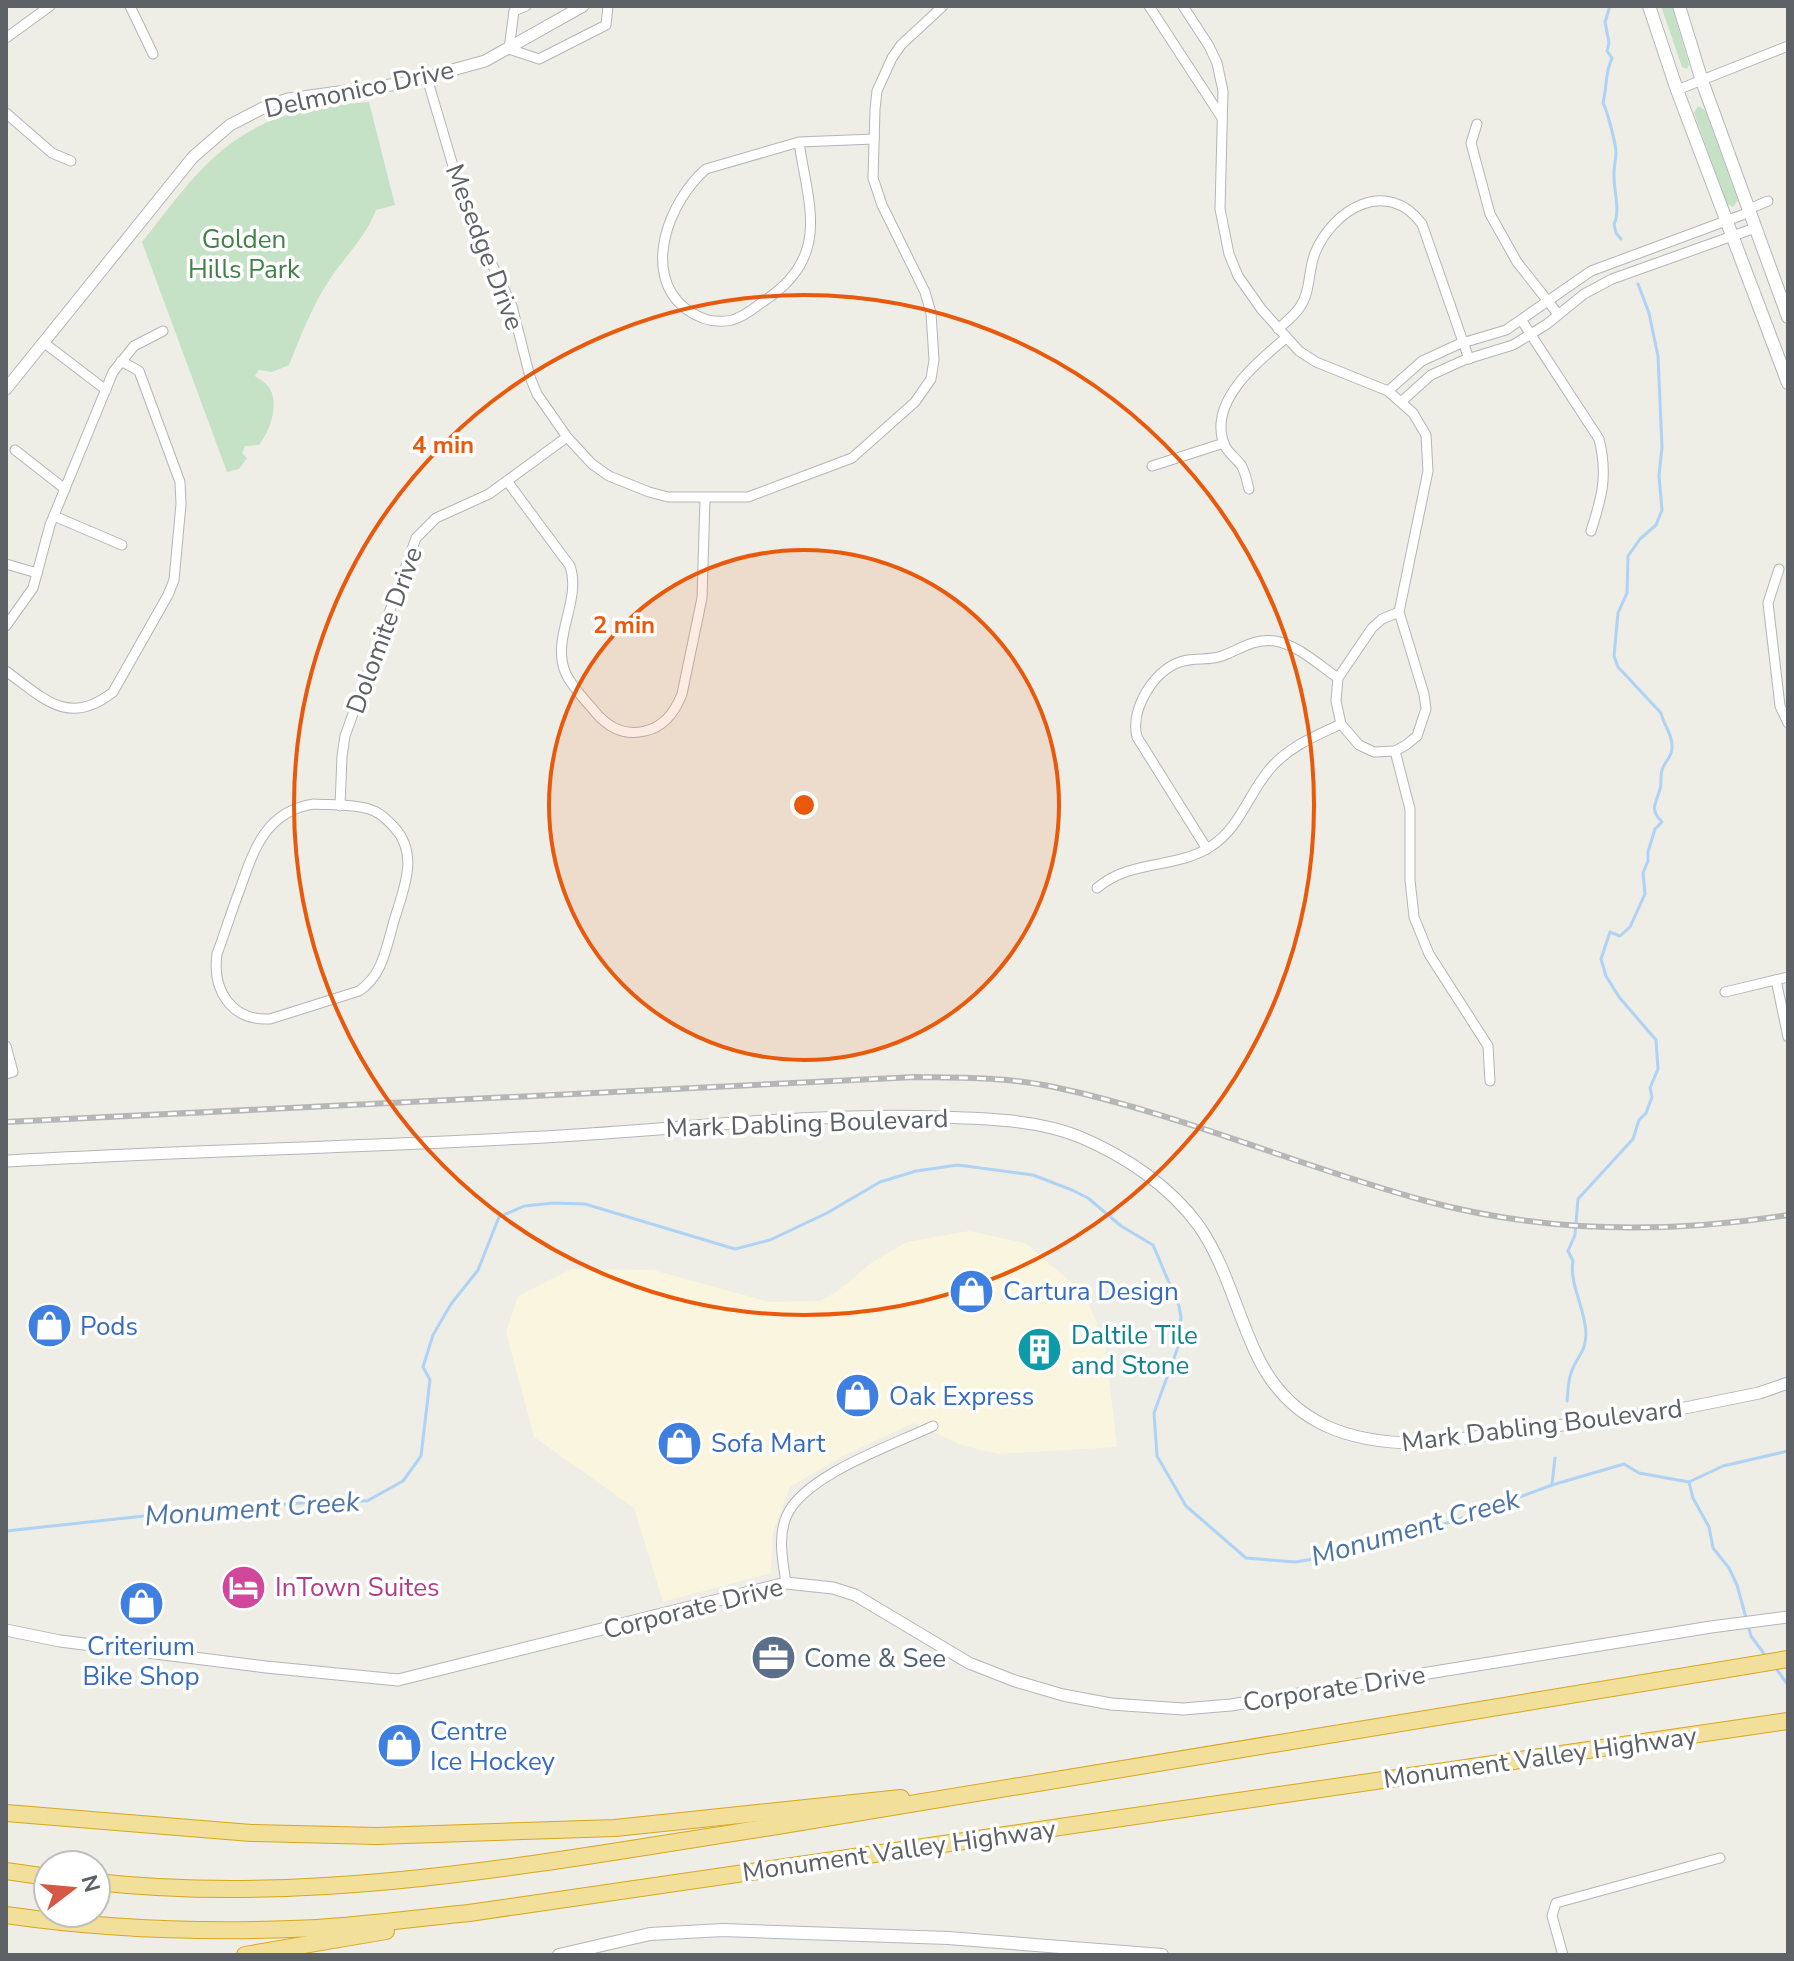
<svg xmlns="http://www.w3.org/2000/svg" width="1794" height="1961" font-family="'Nunito Sans',sans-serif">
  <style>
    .commercial { fill: #faf5df }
    .green { fill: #c5e2c7 }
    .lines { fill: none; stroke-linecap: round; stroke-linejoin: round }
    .stream { stroke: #afd3f5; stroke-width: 3 }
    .minor-casing { stroke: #b3b5b9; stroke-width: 11 }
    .tertiary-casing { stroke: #b3b5b9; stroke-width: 13 }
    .secondary-casing { stroke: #b4b7bb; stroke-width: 14 }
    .motorway-casing { stroke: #d9a71b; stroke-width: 18 }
    .minor { stroke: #fff; stroke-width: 9 }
    .tertiary { stroke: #fff; stroke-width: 11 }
    .secondary { stroke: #fff; stroke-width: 12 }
    .motorway { stroke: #f1df9a; stroke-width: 16 }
    .rail-casing { stroke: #b5b6b6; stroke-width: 6 }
    .rail { stroke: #fff; stroke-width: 3; stroke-dasharray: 9; stroke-linecap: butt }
    .ring { fill: none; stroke: #e8590c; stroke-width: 4 }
    .labels { text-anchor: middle; stroke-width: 7; stroke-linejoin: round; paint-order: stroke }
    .street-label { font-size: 26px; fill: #5d6064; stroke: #fff }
    .park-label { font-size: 26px; fill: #408146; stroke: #fff }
    .shop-label { font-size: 26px; fill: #366cbe; stroke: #fff; text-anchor: start }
    .culture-label { font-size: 26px; fill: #0d838f; stroke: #fff; text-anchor: start }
    .hotel-label { font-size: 26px; fill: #b23c85; stroke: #fff; text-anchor: start }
    .service-label { font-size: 26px; fill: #4e5e75; stroke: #fff; text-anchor: start }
    .water-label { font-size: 28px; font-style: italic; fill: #4d74a6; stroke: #fff }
    .centre { fill: #e8590c; stroke: #fff; stroke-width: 4 }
    .ring-label { font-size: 24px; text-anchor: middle; font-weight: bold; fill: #e8590c; stroke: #fff; stroke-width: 7; stroke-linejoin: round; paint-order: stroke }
  </style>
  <rect width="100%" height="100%" fill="#eeede6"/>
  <polygon class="commercial" points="969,1231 1025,1243 1084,1293 1105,1342 1117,1447 998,1454 961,1445 914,1423 847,1454 790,1487 773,1532 771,1573 663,1602 634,1508 534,1437 506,1332 518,1296 571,1269 653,1270 769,1302 819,1301 837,1292 871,1263 907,1242"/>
  <g class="green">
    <polygon points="1661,6 1672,6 1689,65 1687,69 1682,67"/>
    <path d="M369,102L395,205L376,210C366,237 345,256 330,279C312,306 301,335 289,365L272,372L259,370L255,376C260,380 267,383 270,389C279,405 270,431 259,445L245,446L242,453L247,458L239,469L227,472L142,242C191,181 221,131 301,111C323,105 347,104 369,102Z"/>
    <polygon points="1698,106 1705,110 1738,200 1733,207 1727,204 1694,113"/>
  </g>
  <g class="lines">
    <g class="stream">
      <path d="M1610,6L1605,22L1609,43L1607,51L1612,58C1605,72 1607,87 1603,103C1607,110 1616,144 1616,153C1616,159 1614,166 1614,173C1613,188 1621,211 1614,224L1616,233L1621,239"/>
      <path d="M1567,1401C1568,1391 1568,1379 1572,1370C1578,1355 1585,1353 1586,1335C1586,1309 1569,1285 1573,1261L1568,1251L1575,1235L1578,1199L1633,1139L1639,1120L1646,1113L1652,1097L1650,1088L1658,1069L1656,1040L1619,997L1606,976L1601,959L1610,932L1620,936L1630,927L1645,894L1643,873L1648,861V852L1655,829L1662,822C1649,809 1656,804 1660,789C1662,783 1660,776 1662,770C1665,761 1672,757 1672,748C1673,735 1664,726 1661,713L1618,667L1614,656L1618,613L1627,593L1628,556L1640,539L1656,525L1662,510L1659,476L1662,447L1658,356L1649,313L1638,284"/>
      <polyline points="1689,1482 1693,1498 1709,1527 1713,1548 1729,1568 1737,1585 1751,1636 1765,1655"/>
      <polyline points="1552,1485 1555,1458"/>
      <polyline points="6,1531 190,1511 330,1501 367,1501 403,1481 421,1456 430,1380 423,1367 433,1335 451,1304 478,1270 499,1217 524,1206 554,1203 585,1204 735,1249 770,1240 827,1213 880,1182 916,1171 958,1165 1033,1175 1072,1190 1088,1198 1121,1226 1153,1245 1179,1306 1181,1317 1178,1347 1154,1413 1157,1456 1186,1506 1246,1558 1295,1562 1332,1556 1454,1521 1552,1485 1624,1464 1639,1473 1689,1482 1723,1466 1788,1451"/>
      <polyline points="1775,1667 1788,1685"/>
    </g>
    <defs>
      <g id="minor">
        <polyline points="130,6 153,54"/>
        <polyline points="526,6 514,11 509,49 539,59 606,25 608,6"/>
        <polyline points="1149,6 1222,118"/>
        <polyline points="1183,6 1209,46 1217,63 1223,91 1220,209 1229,254 1238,276 1262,310 1299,351 1316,362 1388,391 1413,413 1426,435 1428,471 1399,612 1424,694 1426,709 1417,736 1406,745 1395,751 1374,752 1359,745 1341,724 1336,701 1338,678 1372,628 1382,619 1399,612"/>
        <polyline points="6,38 50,6"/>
        <polyline points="427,78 466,210 512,306 530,377 537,394 567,437 592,464 609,476 649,492 668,497 748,497 852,458 915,402 931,379 934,360 931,313 925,292 882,205 873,178 875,109 877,91 892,58 901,45 943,6"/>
        <polyline points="1677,90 1788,46"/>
        <polyline points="6,113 52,153 71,161"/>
        <polyline points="1477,124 1471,143 1490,214 1517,262 1558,314"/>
        <path d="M799,142C803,174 816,214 808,245C802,270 784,288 764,301C754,308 744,317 732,320C714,324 700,319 686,309C640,273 670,200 706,169L799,142L874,139"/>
        <polyline points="1749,209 1768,201"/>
        <path d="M1522,321L1599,439C1608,475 1602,497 1591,531"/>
        <path d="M1278,329C1286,322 1295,315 1300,307C1311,291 1308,270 1315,253C1333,209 1387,177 1422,224L1469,359"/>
        <polyline points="43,342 106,390"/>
        <polyline points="1388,391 1422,361 1459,344 1506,330 1591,271 1750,212"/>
        <polyline points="1402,401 1431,375 1464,360 1513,345 1547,324 1584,294 1612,279 1755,228"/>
        <polyline points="15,450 65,489"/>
        <polyline points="1152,466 1224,443"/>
        <path d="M507,481L570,566C582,601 550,639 566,674C573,688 586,701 596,713C609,728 625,736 645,731C664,727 675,712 682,694L702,598L705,499"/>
        <path d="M1249,489C1247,482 1245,471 1241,465C1236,458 1229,454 1225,446C1206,403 1258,361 1286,338"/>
        <polyline points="54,516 122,545"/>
        <polyline points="6,564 37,573"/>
        <polyline points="1779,569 1768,603 1780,706 1788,723"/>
        <polyline points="6,626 33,588 50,525 113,372 134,346 163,331"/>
        <path d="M6,671C44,699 69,727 113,692L168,595L174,580L181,504L180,482L139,371L121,361"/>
        <polyline points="1395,751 1410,809 1410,880 1414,917 1429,954 1488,1046 1490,1081"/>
        <path d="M314,804C331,805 353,804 369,809C380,812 387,820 394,827C420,855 403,890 394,921C386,948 383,975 359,991L270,1019C231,1021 212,990 217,954C225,932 232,910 240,889C254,849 266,811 314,804Z"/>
        <polyline points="340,806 342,756 345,736 416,538 436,518 489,494 567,437"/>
        <path d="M1207,849L1137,737C1130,710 1153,671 1180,662C1193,657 1208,661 1222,656C1241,649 1254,638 1275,641C1298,645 1319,665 1338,678"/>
        <path d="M1097,888C1131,859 1176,869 1210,847C1240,828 1248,795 1269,770C1288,747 1315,736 1341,724"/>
        <polyline points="1776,980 1788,1037"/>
        <polyline points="1725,992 1788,977"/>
        <polyline points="6,1046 13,1072 6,1074"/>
        <path d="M786,1583C783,1561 777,1537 787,1515C805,1475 893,1445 933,1426"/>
        <polyline points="1563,1955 1552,1916 1556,1903 1720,1858"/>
      </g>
      <g id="tertiary">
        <polyline points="6,389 193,157 230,125 267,106 288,99 405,83 485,61 583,6"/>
        <path d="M6,1161C196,1150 386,1147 576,1135C697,1127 817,1113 939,1117C986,1119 1036,1119 1080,1137C1125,1156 1170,1186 1199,1226C1225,1264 1235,1307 1254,1349C1287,1425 1351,1445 1429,1443L1675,1410L1759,1393L1788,1383"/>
        <polyline points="6,1630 60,1641 266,1667 398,1680 786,1583 833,1588 855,1595 969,1663 1015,1681 1063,1695 1111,1704 1183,1709 1231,1705 1711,1627 1788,1617"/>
      </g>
      <g id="secondary">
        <polyline points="1649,6 1677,90 1788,383"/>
        <polyline points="1679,6 1702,81 1788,317"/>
        <polyline points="559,1955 650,1934 723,1930 948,1938 1162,1955"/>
      </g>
      <g id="motorway">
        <polyline points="6,1813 251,1833 377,1836 615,1828 901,1798"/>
        <polyline points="6,1871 48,1877"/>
        <path d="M96,1882C321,1907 549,1861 771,1827C1110,1774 1448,1712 1788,1659"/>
        <path d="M6,1915C109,1930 213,1933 317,1928C367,1925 418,1918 469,1913L1788,1721"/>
        <polyline points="245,1955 386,1931"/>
      </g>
    </defs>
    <use href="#minor" class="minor-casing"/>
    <use href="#tertiary" class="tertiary-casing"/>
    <use href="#secondary" class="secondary-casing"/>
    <use href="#motorway" class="motorway-casing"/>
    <use href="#minor" class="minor"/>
    <use href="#tertiary" class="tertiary"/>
    <use href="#secondary" class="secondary"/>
    <use href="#motorway" class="motorway"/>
    <defs>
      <path id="rail" d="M6,1122L915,1077C961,1078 1009,1077 1054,1087C1181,1114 1301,1167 1426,1201C1545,1233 1667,1234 1788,1215"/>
    </defs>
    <use href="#rail" class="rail-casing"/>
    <use href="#rail" class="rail"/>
  </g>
  <circle cx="804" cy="805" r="255" fill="#e8590c" fill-opacity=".12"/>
  <g class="ring">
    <circle cx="804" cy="805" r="255"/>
    <circle cx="804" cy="805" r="510"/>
  </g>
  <defs>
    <symbol id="shop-disc" viewBox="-11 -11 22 22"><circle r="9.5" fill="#3f7fe0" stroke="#fff"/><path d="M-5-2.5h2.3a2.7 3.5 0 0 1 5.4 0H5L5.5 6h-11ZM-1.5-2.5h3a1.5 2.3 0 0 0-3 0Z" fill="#fff"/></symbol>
    <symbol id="building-disc" viewBox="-11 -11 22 22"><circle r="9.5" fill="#0f9aa8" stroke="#fff"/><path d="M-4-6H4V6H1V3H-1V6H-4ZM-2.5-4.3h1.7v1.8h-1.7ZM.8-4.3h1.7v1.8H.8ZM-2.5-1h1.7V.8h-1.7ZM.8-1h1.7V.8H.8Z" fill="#fff"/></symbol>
    <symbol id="hotel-disc" viewBox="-11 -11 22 22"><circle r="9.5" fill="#d1479c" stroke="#fff"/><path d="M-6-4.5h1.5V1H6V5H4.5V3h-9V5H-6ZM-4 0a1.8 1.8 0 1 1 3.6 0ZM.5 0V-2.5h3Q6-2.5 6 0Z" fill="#fff"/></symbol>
    <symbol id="office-disc" viewBox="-11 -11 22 22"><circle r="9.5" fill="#5c6f8a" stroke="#fff"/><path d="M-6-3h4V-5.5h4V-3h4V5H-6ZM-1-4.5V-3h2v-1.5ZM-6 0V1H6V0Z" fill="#fff"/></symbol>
  </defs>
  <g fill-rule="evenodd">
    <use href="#shop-disc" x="946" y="1266" width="51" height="51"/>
    <use href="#shop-disc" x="24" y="1300" width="51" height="51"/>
    <use href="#building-disc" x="1014" y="1324" width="51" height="51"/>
    <use href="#shop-disc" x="832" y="1370" width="51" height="51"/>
    <use href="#shop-disc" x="654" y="1418" width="51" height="51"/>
    <use href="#hotel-disc" x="218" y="1562" width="51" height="51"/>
    <use href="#shop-disc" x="116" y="1578" width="51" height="51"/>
    <use href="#office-disc" x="748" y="1632" width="51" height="51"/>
    <use href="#shop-disc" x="374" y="1720" width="51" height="51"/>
  </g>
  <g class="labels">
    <g class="street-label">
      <text transform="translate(359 89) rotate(-12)" y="9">Delmonico Drive</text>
      <text transform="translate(485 247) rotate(69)" y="9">Mesedge Drive</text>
      <text transform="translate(384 630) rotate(-70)" y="9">Dolomite Drive</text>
      <text transform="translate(807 1123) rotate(-2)" y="9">Mark Dabling Boulevard</text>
      <text transform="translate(1542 1425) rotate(-7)" y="9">Mark Dabling Boulevard</text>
      <text transform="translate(693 1608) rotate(-14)" y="9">Corporate Drive</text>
      <text transform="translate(1334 1688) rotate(-9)" y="9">Corporate Drive</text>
      <text transform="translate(1540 1757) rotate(-8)" y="9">Monument Valley Highway</text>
      <text transform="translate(899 1850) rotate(-8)" y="9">Monument Valley Highway</text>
    </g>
    <g class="park-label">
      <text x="244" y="248">Golden<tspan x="244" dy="30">Hills Park</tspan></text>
    </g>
    <g class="shop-label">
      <text x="1003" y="1300">Cartura Design</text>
      <text x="80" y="1335">Pods</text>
      <text x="889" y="1405">Oak Express</text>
      <text x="711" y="1452">Sofa Mart</text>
      <text x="141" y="1655" text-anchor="middle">Criterium<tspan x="141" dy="30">Bike Shop</tspan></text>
      <text x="430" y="1740">Centre<tspan x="430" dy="30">Ice Hockey</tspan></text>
    </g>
    <g class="culture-label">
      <text x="1071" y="1344">Daltile Tile<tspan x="1071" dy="30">and Stone</tspan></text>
    </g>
    <g class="hotel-label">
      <text x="275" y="1596">InTown Suites</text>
    </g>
    <g class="service-label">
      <text x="804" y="1667">Come &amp; See</text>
    </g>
    <g class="water-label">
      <text transform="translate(252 1508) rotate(-4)" y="10">Monument Creek</text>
      <text transform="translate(1415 1527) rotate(-16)" y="10">Monument Creek</text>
    </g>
  </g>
  <circle cx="804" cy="805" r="12" class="centre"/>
  <g class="ring-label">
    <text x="443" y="453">4 min</text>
    <text x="624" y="633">2 min</text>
  </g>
  <rect width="1794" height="1961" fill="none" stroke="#5d6064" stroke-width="16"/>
  <g transform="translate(72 1889) rotate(74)"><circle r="38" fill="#ffffff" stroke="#bebfc1" stroke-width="2"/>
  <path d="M0-6L14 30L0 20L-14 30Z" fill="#d55745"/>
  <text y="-12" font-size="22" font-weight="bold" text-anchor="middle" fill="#5d6064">N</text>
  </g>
</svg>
